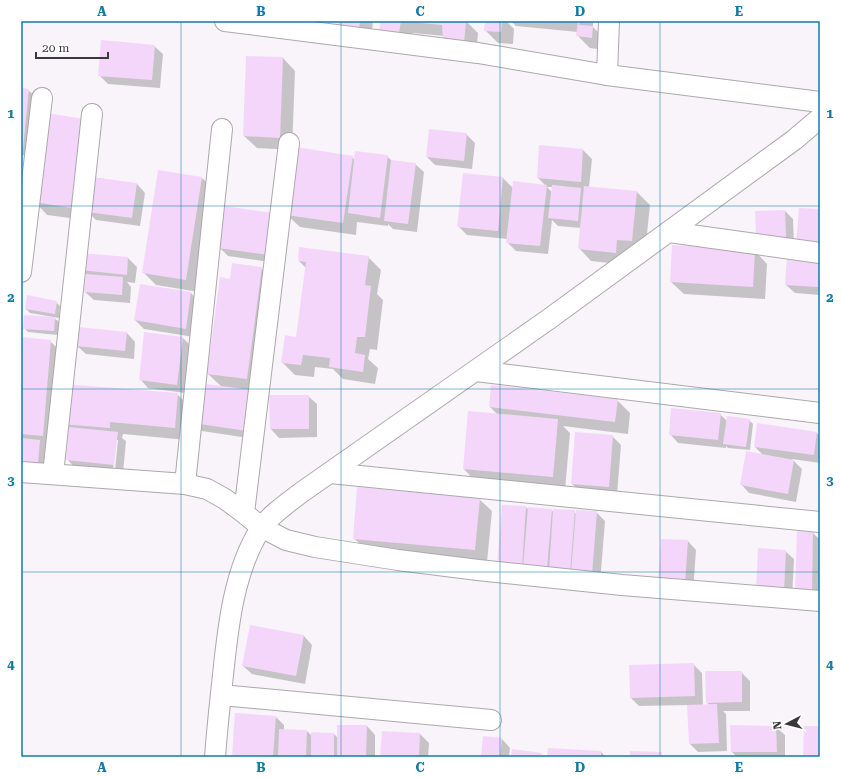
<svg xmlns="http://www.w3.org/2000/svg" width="841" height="778" font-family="'Roboto Serif',serif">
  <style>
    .shadow { fill: #0003; fill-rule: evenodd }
    .building { fill: #f5d6fb }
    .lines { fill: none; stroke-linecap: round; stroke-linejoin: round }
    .street-casing { stroke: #aca8ac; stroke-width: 22 }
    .street { stroke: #fff; stroke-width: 20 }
    .grid { fill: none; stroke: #137ca6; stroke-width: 1; stroke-opacity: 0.55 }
    .neatline { fill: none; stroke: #137ca6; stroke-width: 1.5 }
    .grid-label { font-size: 13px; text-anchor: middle; font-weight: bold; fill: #137ca6 }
  </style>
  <rect width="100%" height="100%" fill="#f8f4f9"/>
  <g class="shadow">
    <polygon points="338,21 373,21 371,41 352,36"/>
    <polygon points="382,21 466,21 478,33 476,56 444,36 413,33 411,45 393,42 380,29"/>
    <polygon points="486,21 506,21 514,29 513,44 498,43 485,30"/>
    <polygon points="511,21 593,21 593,27 606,40 605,50 590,48 578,36 578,32 516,26"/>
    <polygon points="154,46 163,54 160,88 108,84 99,75"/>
    <polygon points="283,58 295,71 292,150 257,148 244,136"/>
    <polygon points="21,89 28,90 37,98 31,156 21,155"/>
    <polygon points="466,134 475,143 472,169 435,165 427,157"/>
    <path d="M540,146L583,150L592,159L589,187L637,192L650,205L645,253L628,265L591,261L579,248L581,228L558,226L552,220L548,254L516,251L507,242L508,239L467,235L459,227L464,174L503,178L513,188L546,186L538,178ZM547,187H552V192Z"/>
    <polygon points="387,156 392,161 415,164 424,172 417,232 393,229 388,224 388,226 357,222 356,235 300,227 287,215 352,157 355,160"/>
    <polygon points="159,171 202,178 215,190 199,292 156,285 143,272"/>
    <polygon points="91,177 137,184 145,193 140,226 96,220 86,210 85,220 47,215 35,202"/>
    <polygon points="785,211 793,219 794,245 765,246"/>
    <polygon points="274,213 277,263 228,256 219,247"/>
    <polygon points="755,251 767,264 765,299 684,294 671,282"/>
    <polygon points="83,254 128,258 137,267 135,283 127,282 131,287 130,303 94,300 85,292 87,275 81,270"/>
    <polygon points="368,257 381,270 377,294 383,300 377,350 370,349 368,359 378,368 375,384 343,379 333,369 315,367 314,377 295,375 282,362 297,338 306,268 299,261"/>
    <polygon points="820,259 820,295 795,293 786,285"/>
    <polygon points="261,268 274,281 255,439 202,431 194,423 222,387 208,374 231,280"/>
    <polygon points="191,293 199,302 194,337 144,329 135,320"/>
    <polygon points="56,302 60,306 59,318 30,313 26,309"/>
    <polygon points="53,317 59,322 58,335 28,332 24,328 53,318"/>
    <polygon points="127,333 135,342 134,359 86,354 77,346"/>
    <polygon points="145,333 183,338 192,347 185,393 148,388 140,379"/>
    <polygon points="21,338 50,341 63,354 47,472 21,470"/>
    <path d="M177,394L190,407L187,440L123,434L122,438L126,441L123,473L75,468L67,459L70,431L62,424ZM116,440H118L115,470H113Z"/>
    <polygon points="270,396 308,396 317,404 317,437 279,438 271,429"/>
    <polygon points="617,400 630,413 628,434 563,426 570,433 565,490 476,482 464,469 498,415 490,407"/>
    <polygon points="720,414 727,421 749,420 753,424 750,450 728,448 726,446 726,448 678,443 670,434"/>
    <polygon points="758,424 817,433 820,436 820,463 792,459 802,469 796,502 749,493 741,484 763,455 755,447"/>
    <polygon points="612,436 621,445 617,495 581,492 572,484"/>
    <polygon points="479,499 492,511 487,562 366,551 354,538"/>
    <polygon points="526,507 529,510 551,510 554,512 574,511 576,514 596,512 605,521 600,583 507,573"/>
    <polygon points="813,533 820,540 820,599 805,599"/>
    <polygon points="688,541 696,550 693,592 668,591"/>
    <polygon points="785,551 794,559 792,599 765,598"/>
    <polygon points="251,626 304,636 312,645 305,684 252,674 243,666"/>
    <polygon points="693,664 702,673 703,706 710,705 707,703 741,672 750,681 750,711 723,711 726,714 727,751 698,752 690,744 688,705 639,706 631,698"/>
    <polygon points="276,717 284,725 284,730 307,731 312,736 334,734 338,738 367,726 375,735 375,757 233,757"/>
    <polygon points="731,726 776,727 785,735 785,757 737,757 732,752"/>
    <polygon points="383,732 420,734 429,743 428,757 381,757"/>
    <polygon points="502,739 510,748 509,757 482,757"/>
    <polygon points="601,752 606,757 548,757"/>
  </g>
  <g class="building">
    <polygon points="338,21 360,21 359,29 338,24"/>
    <polygon points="381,21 401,21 399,33 379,30"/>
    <polygon points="411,21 466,21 464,44 443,39 442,25 411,22"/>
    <polygon points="485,21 502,21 501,32 484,31"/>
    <polygon points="578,21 580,21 579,25 593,26 592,38 576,36"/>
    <polygon points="101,40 155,45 152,80 98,76"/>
    <polygon points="246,56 283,57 280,138 243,136"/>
    <polygon points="21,88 29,89 23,148 21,148"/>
    <polygon points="46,113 85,119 72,208 34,202"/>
    <polygon points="429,129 467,133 464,161 426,157"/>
    <polygon points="539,145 583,149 581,182 537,178"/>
    <polygon points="296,147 353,156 343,223 286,215"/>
    <polygon points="355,151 388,155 380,218 348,213"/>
    <polygon points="391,160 416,163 408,224 384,221"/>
    <polygon points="158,170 202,177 186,280 142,273"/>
    <polygon points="463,173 503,177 498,231 457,227"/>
    <polygon points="91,177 137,183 132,218 87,212"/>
    <polygon points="513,181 547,185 540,246 506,243"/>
    <polygon points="552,185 581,188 578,221 548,218"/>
    <polygon points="584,186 637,191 632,241 617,240 616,253 578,249"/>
    <polygon points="223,206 274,213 269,255 218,248"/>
    <polygon points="799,208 820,209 820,245 796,244"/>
    <polygon points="785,210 786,237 756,238 755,211"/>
    <polygon points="672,245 755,250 753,287 670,282"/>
    <polygon points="299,247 369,256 365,285 371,286 365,337 357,337 355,353 365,355 363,372 329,367 330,358 303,355 301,365 281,363 285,335 296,337 306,262 298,261"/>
    <polygon points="82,253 128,257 127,275 80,270"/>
    <polygon points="787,256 820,258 819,287 785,285"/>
    <polygon points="232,263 262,267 247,379 207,374 220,277 230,279"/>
    <polygon points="86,274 123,277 122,295 84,292"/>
    <polygon points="140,284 191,292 186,329 134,320"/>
    <polygon points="27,295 57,301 55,314 25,309"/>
    <polygon points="24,315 55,317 54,331 23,329"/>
    <polygon points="78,327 127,332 125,351 76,346"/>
    <polygon points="144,332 183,337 177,385 139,380"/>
    <polygon points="21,337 51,340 43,436 21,434"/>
    <polygon points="198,383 252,390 247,431 193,423"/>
    <polygon points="64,384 178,393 175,428 110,422 110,428 61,424"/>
    <polygon points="491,385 618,399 615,422 489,407"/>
    <polygon points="269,395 309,395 309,429 270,429"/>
    <polygon points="671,408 721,413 718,440 669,435"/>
    <polygon points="468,411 558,419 553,477 463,469"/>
    <polygon points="727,416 750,419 746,447 723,444"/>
    <polygon points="757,423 817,432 814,455 754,447"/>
    <polygon points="69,427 118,432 114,465 66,460"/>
    <polygon points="575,432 613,435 609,487 571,484"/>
    <polygon points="21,438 40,440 38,464 21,463"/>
    <polygon points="746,451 794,460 788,494 740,485"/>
    <polygon points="357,487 480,498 475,550 353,539"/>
    <polygon points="502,505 526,506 522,567 497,565"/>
    <polygon points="528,507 552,509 547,569 523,567"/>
    <polygon points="553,509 575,510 570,573 549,572"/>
    <polygon points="576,510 597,511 592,575 571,573"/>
    <polygon points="797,531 813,532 812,591 795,591"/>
    <polygon points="661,539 688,540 685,584 658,582"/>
    <polygon points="758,548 786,550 784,591 756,590"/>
    <polygon points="250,625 304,635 296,676 242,666"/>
    <polygon points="694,663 695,696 630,698 629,665"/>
    <polygon points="705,671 742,671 742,702 706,703"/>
    <polygon points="717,704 719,743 689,744 687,705"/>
    <polygon points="235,713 276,716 273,757 232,757"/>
    <polygon points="337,725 367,725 366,757 337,757"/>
    <polygon points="730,725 776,726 777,752 731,752"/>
    <polygon points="804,726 820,726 820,757 803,757"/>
    <polygon points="279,729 307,730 306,757 278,757"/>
    <polygon points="382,731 420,733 419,757 380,757"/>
    <polygon points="311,732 334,733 334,757 311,757"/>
    <polygon points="483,736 502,738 500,757 481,757"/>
    <polygon points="548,748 601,751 601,757 547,757"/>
    <polygon points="512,749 542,753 541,757 511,757"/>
    <polygon points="630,751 662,752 662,757 630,757"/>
  </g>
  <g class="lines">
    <defs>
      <g id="street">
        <polyline points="225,21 478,53 607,75 820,102"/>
        <polyline points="607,75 609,21"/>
        <polyline points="669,232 820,253"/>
        <polyline points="21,272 42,98"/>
        <polyline points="476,371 820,413"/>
        <polyline points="21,472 185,484 207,489 225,499 244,513 261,527 286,540 315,547 398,560 478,570 622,585 820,601"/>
        <polyline points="330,473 820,522"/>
        <polyline points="53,474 92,114"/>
        <polyline points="185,484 222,129"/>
        <polyline points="244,513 289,143"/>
        <polyline points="221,695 491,720"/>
        <path d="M215,757C217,730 220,702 223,675C228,626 234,570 261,528C270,515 289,502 302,492L549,319L794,140L820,118"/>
      </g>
    </defs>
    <use href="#street" class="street-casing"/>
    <use href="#street" class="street"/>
  </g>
  <path class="grid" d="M181,21V757M341,21V757M500,21V757M660,21V757M21,206H820M21,389H820M21,572H820"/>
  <rect width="841" height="778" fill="none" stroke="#ffffff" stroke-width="44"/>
  <g transform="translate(787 724) rotate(263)" stroke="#ffffff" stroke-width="3" paint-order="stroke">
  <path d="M0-3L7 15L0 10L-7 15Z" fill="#39383a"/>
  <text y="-6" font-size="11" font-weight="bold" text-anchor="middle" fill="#39383a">N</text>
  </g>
  <path d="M36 52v6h72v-6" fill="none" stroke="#39383a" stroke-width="2"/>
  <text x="42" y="52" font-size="12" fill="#39383a" stroke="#ffffff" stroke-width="3" paint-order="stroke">20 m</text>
  <rect x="22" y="22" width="797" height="734" class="neatline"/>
  <g class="grid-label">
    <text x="102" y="16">A</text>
    <text x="261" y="16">B</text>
    <text x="420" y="16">C</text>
    <text x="580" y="16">D</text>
    <text x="739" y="16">E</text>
    <text x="11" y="118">1</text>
    <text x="830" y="118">1</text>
    <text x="11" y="302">2</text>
    <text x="830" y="302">2</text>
    <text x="11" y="485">3</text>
    <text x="830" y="485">3</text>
    <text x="11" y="669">4</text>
    <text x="830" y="669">4</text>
    <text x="102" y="772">A</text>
    <text x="261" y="772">B</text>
    <text x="420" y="772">C</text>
    <text x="580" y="772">D</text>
    <text x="739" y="772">E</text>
  </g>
</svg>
